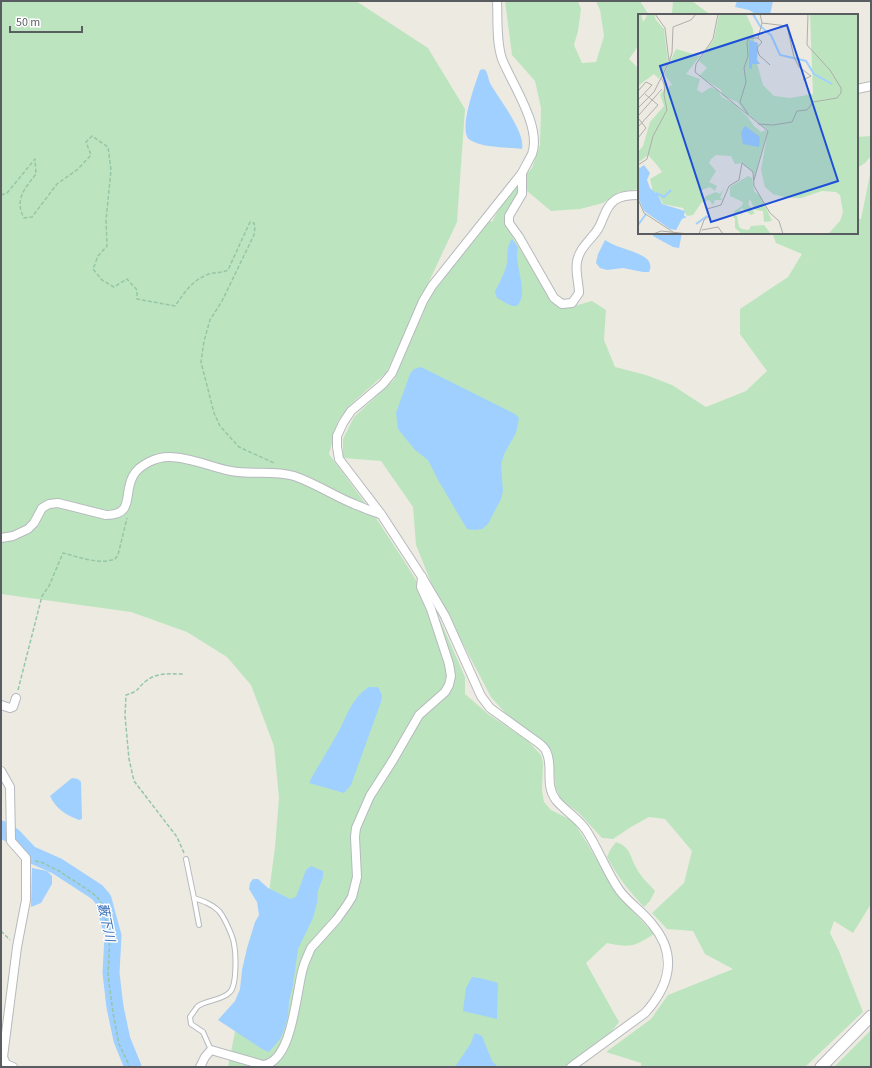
<svg xmlns="http://www.w3.org/2000/svg" width="872" height="1068" font-family="'Source Sans 3','Noto Sans JP',sans-serif">
  <style>
    .green { fill: #bce5bf }
    .water { fill: #9fd0ff }
    .lines { fill: none; stroke-linecap: round; stroke-linejoin: round }
    .river { stroke: #9fd0ff; stroke-width: 17 }
    .service-casing { stroke: #b6b9be; stroke-width: 6 }
    .minor-casing { stroke: #b6b9be; stroke-width: 10 }
    .tertiary-casing { stroke: #b6b9be; stroke-width: 13 }
    .path { stroke: #95c6a6; stroke-width: 1.5; stroke-dasharray: 4 2; stroke-linecap: butt }
    .service { stroke: #fff; stroke-width: 4 }
    .minor { stroke: #fff; stroke-width: 8 }
    .tertiary { stroke: #fff; stroke-width: 11 }
    .labels { text-anchor: middle; stroke-width: 3; stroke-linejoin: round; paint-order: stroke }
    .water-label { font-size: 13px; font-style: italic; fill: #3e74bb; stroke: #fff }
    .inset-river { fill: none; stroke: #9fd0ff; stroke-width: 2 }
    .inset-road { fill: none; stroke: #aeaeaa; stroke-width: 1 }
    .view { fill: #1d4ed8; fill-opacity: 0.15; stroke: #1d4ed8; stroke-width: 2 }
    .inset-edge { fill: none; stroke: #595d62; stroke-width: 2 }
  </style>
  <rect width="100%" height="100%" fill="#edebe1"/>
  <g class="green">
    <path d="M1,1H356L428,48L465,109L457,222L386,373L350,405L338,421L329,454L376,518L408,567L440,620L465,677V694L488,714L527,740L541,755L543,763L542,791L544,802L551,810L573,821L587,843L616,893L654,934C633,947 632,948 607,943L586,963L619,1022L609,1035L565,1067H228L245,981L266,915L275,847L279,798L274,746L251,685L227,657L187,632L131,612L1,594Z"/>
    <polygon points="505,1 578,1 581,9 578,31 574,45 582,63 596,62 604,36 600,10 596,1 640,1 649,15 639,15 639,45 629,59 639,69 639,189 619,192 603,203 580,209 551,211 527,191 526,174 532,168 540,145 541,108 535,81 512,55"/>
    <polygon points="673,1 692,1 708,13 715,15 669,15 672,13"/>
    <polygon points="871,136 871,156 865,163 857,168 857,137"/>
    <path d="M871,169V904L853,933L834,921L830,933L839,951L863,1012L805,1067H641V1063L606,1052L651,1019L668,995L733,969L705,954L693,931L667,929L652,913L684,883L692,851L665,819L649,817L631,827L613,839L602,838L579,813L561,800L556,788L551,752L542,740L508,716L491,697L432,585L416,545L413,507L381,461L343,458V439L354,417L394,380L431,295L489,220L492,222C499,208 508,195 518,183L520,191L505,222L507,228L551,299L562,307L567,308L592,301L606,310L604,340L615,367L646,375L672,385L706,407L746,391L767,371L740,334V309L788,277L802,254L776,243L772,233H857V219H861Z"/>
    <path d="M616,842C632,848 629,856 637,869C641,877 649,884 655,891L650,901L644,907C629,891 617,876 607,857L610,850Z"/>
    <polygon points="871,1030 871,1067 834,1067"/>
  </g>
  <g class="water">
    <polygon points="737,1 773,1 770,15 757,15 749,10 735,7"/>
    <path d="M484,69C488,72 488,78 490,83C498,98 526,132 522,149C507,147 483,148 470,140C457,132 476,82 480,70Z"/>
    <polygon points="652,233 682,233 679,248 673,247 653,236"/>
    <path d="M512,239L518,247C513,265 530,291 517,306C509,307 504,301 497,298L495,292C499,283 505,273 507,263C508,254 506,247 512,239Z"/>
    <path d="M605,240C616,248 639,251 648,260C651,264 651,268 649,272H643L623,268L607,270L600,268L596,263L598,254Z"/>
    <polygon points="421,367 515,414 519,418 516,433 504,454 501,465 503,491 501,499 488,524 482,529 475,530 467,529 438,480 428,460 415,450 398,429 396,413 410,374 414,369"/>
    <path d="M369,687H376L379,688L382,696L381,702L351,785L344,793L309,783L313,775C322,760 331,745 340,729C348,713 353,697 369,687Z"/>
    <path d="M72,778L78,779L81,782L82,819L79,820C66,815 56,809 50,796Z"/>
    <polygon points="311,866 323,871 323,877 318,891 317,903 313,918 298,949 293,985 289,1001 288,1016 284,1030 280,1039 269,1052 262,1049 218,1020 235,1001 240,989 242,970 247,948 255,922 259,915 257,902 249,889 250,883 253,879 258,879 268,888 290,899 296,897 306,870"/>
    <polygon points="32,868 47,871 52,876 52,884 41,903 31,907"/>
    <polygon points="472,977 484,979 498,983 497,1019 463,1011 466,988"/>
    <polygon points="475,1033 482,1036 492,1061 498,1067 455,1067 471,1043 473,1037"/>
  </g>
  <g class="lines">
    <polyline class="river" points="1,829 13,836 30,854 57,866 97,892 103,899 113,936 111,973 115,1007 122,1040 133,1067"/>
    <defs>
      <g id="service">
        <path d="M186,859L194,898C203,901 212,904 219,911C224,917 233,936 234,944C236,954 237,985 230,992C222,1001 204,1000 197,1007C195,1010 192,1014 190,1017L191,1024L203,1032L211,1050"/>
        <polyline points="194,898 199,925"/>
      </g>
      <g id="minor">
        <path d="M497,1C498,20 496,41 502,59C512,84 542,127 532,154C529,160 525,167 522,173L432,286L423,301L392,373L383,384L351,411L343,423L337,436V447L339,459L381,514L422,577L445,616L481,696L490,708L540,744C542,746 545,748 546,751C554,766 544,784 556,800C565,811 578,818 586,830C599,850 607,873 620,891C629,903 643,912 652,924C678,955 670,985 645,1013L571,1067"/>
        <polyline points="857,89 871,86"/>
        <path d="M522,173V194L509,216V223L519,237L554,298L562,304L572,303L579,293C579,283 575,272 577,262C579,248 591,240 598,229C604,219 605,207 615,200C622,195 631,195 639,195"/>
        <path d="M1,538L13,536L28,529L34,523L42,508L49,504L58,503L106,515C135,515 123,494 133,476C136,470 143,465 149,462C155,459 162,457 169,457C190,457 210,467 231,471C251,475 274,470 294,476C315,483 334,496 354,504C363,508 371,511 380,514"/>
        <polyline points="1,705 10,708 13,707 16,698"/>
        <polyline points="1,771 10,787 11,841 26,858 26,900 17,947 3,1057 6,1064 13,1067"/>
        <path d="M200,1067L205,1057L211,1050L263,1065C293,1062 296,991 303,968C305,961 308,955 311,948L337,919L347,905L352,897L357,877L355,837L356,828L370,796L393,760L419,715L445,692L449,685L451,676L449,664L431,609L421,587L422,577"/>
      </g>
      <polyline id="tertiary" points="821,1067 871,1016"/>
    </defs>
    <use href="#service" class="service-casing"/>
    <use href="#minor" class="minor-casing"/>
    <use href="#tertiary" class="tertiary-casing"/>
    <g class="path">
      <path d="M1,195L7,193L35,159L36,174C25,188 14,200 24,218L32,217L57,184L78,169L91,155L86,142L92,136L108,147L111,170L106,220L107,246L98,256L93,269L102,280L114,287L127,279L137,290V299L175,306C185,292 192,280 209,274C216,272 222,273 228,270L250,222L254,223L255,227L254,235L222,301L210,320L204,341L201,362L214,413L220,426L239,447L274,463"/>
      <path d="M18,690L42,596L49,586L63,553C79,557 99,565 115,559L118,555L127,518"/>
      <path d="M184,853L177,837L134,781L129,759L125,716L126,695C140,691 136,689 146,681C157,672 171,674 184,674"/>
      <polyline points="35,861 41,862 59,871 91,892 98,898 101,903 110,935 108,975 113,1013 119,1044 130,1067"/>
      <polyline points="1,931 10,940"/>
    </g>
    <use href="#service" class="service"/>
    <use href="#minor" class="minor"/>
    <use href="#tertiary" class="tertiary"/>
  </g>
  <g class="labels">
    <g class="water-label">
      <text transform="translate(107 922) rotate(78)" y="5">藪下川</text>
    </g>
  </g>
  <g transform="translate(638 14)">
    <rect width="220" height="220" fill="#edebe1"/>
    <path d="M0,0H3L5,8L10,0H16L18,6L26,15L30,48L21,65L16,60L0,72ZM81,0H108L115,15L118,46L125,71L136,82L152,84L175,80L172,0H220V220H190L202,207L205,198L202,181L198,178L184,177L163,184H150L135,180L127,173L123,156L130,116L106,97L99,88L85,82L83,76L61,62L69,54L61,47L76,25ZM38,35L62,42L48,60L62,65L59,76L64,79L73,73L80,77L84,83L95,89L109,102L116,112L123,118L128,116L129,119L116,165V159L104,149L97,150L93,142L78,141L73,145L71,149L78,157L71,168L79,172L77,177L72,173L64,176V187L68,182L78,178L82,180L86,174L82,184L85,186H77L75,191L71,186L64,188L55,201L49,202L45,194L25,190L19,179L15,178L12,165L24,158L19,151L10,141L0,149V138L5,132L12,108L26,92L22,81L26,75L24,67L30,76L32,71L35,72L26,60ZM110,162L114,164L116,177L123,183L134,207L126,208L125,197L117,196L112,185L110,190L117,199L113,201L104,194L101,197L105,201L95,198L104,192L105,188L92,182V173ZM93,200L99,202L101,213L104,215L111,216L113,212L126,211L133,220H104L97,214V205Z" fill="#bce5bf"/>
    <path d="M111,26L120,29L119,46L122,50H114V55L111,54ZM107,112L122,123L121,133L105,130L103,118ZM6,151L12,159L9,166L12,174L20,181L24,190L47,197L46,202L49,203L44,205L38,216L32,215L6,197L0,183V152L2,154Z" fill="#9fd0ff"/>
    <path class="inset-river" d="M23,0H43M115,0L122,12L133,21L142,41L168,47L176,60L194,70M18,179L26,183L33,176M58,210L69,202M0,211L8,200"/>
    <path class="inset-road" d="M17,0L27,14L31,47M80,0L75,25L58,50L57,58L130,117L116,166M124,9L149,12L156,43L161,53L173,62L165,66M120,24L124,28L119,34L121,41L132,51M0,77L8,68L14,71L0,86M0,94L16,78L31,48L34,39L35,13L53,6L58,0M110,100L102,88L108,68L106,54L110,42L109,28L111,24H120L124,9L122,0M0,102L24,75M0,104L8,114L0,124M120,110L135,111L154,108L159,97L169,96L175,88L199,84L203,79V74L192,56L169,31L170,0M0,113L20,91L7,80M0,151L9,145L15,122L29,96L26,81L27,71L23,64M0,185L6,199L35,218M64,216L80,213L85,220M15,220L23,217L51,220M61,220L66,206L71,202L69,195L83,191L91,172L101,166L104,149L115,158L116,172L132,199L141,207L145,220"/>
    <path class="view" d="M149,11L200,167L73,208L22,52Z"/>
    <rect width="220" height="220" class="inset-edge"/>
  </g>
  <rect width="872" height="1068" fill="none" stroke="#595d62" stroke-width="4"/>
  <path d="M10 26v6h72v-6" fill="none" stroke="#595d62" stroke-width="2"/>
  <text x="16" y="26" font-size="12" fill="#595d62" stroke="#ffffff" stroke-width="3" paint-order="stroke">50 m</text>
</svg>
